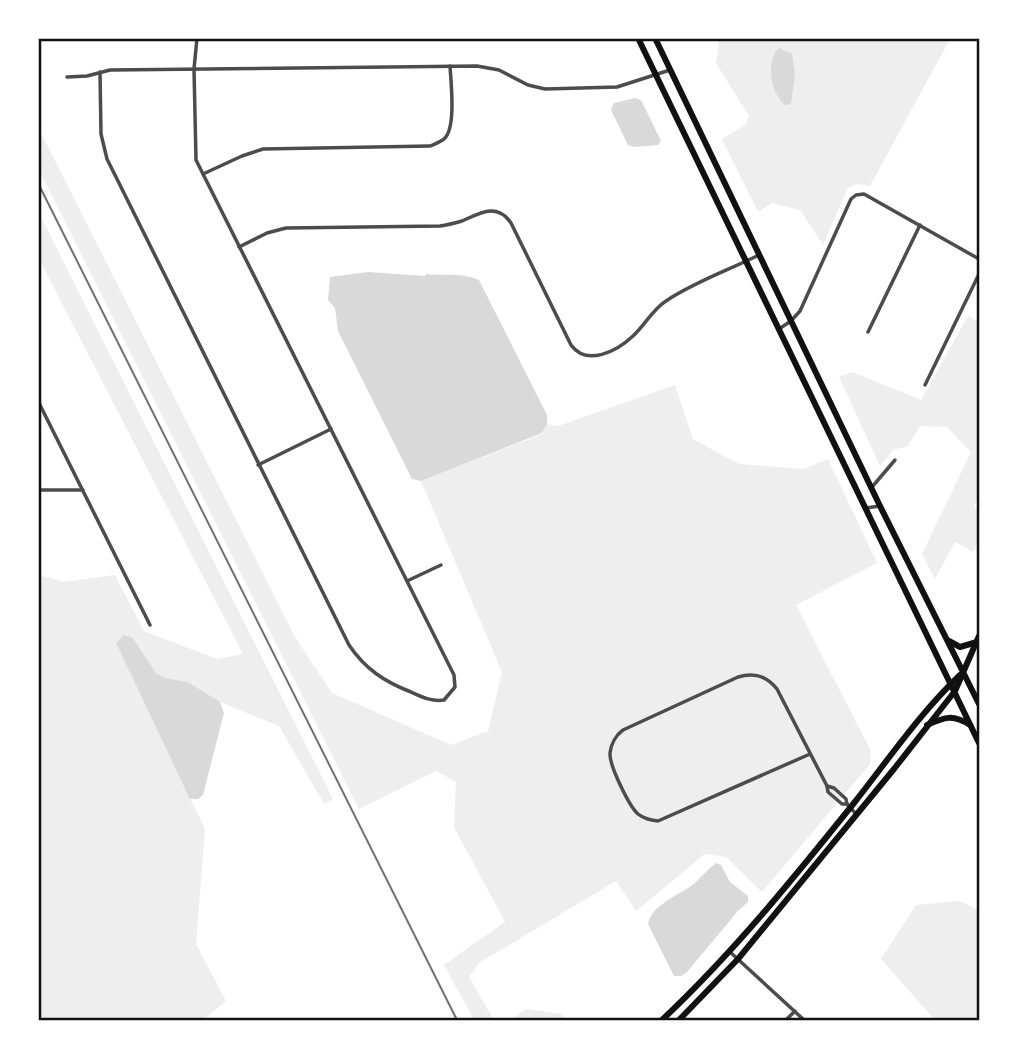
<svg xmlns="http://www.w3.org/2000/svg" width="1018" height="1059" font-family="Commissioner,sans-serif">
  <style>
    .green { fill: #eee }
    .water { fill: #d9d9d9 }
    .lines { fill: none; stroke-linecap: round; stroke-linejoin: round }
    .minor { stroke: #4c4c4c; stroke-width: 3.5 }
    .primary { stroke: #111; stroke-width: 6 }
    .trunk { stroke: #111; stroke-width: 6 }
    .rail { stroke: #707070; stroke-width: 2 }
    .neatline { fill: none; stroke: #111; stroke-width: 2.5 }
  </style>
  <rect width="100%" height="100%" fill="#fff"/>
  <g class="green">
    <polygon points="717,39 950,39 870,186 856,184 848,188 823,245 800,210 772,203 758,212 722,139 746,124 749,116 716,63 719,44"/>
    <polygon points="38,127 295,637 332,693 451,745 488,731 502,672 421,481 542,434 547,424 558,426 675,385 693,439 739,464 804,469 828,459 877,563 796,605 871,751 870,764 762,892 726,857 705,854 636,911 616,881 479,963 469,977 494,1020 474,1020 444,965 505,922 454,827 456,782 436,771 359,809 39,170"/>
    <polygon points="38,211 333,799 324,804 279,726 220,702 188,682 165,678 156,673 133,638 116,643 205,829 196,944 226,1001 203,1020 39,1020 39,575 64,582 115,575 144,631 217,659 243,654 39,259"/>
    <polygon points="968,316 979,322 979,496 974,507 979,511 979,540 973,552 955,542 935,579 922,554 971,452 947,427 920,426 908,446 893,450 880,466 839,377 852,372 921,400"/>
    <polygon points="960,901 979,911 979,1020 935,1020 881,959 916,905"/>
    <polygon points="527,1009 562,1014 565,1020 510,1020"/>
  </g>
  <g class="water">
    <path d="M779,48L792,54L795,73L791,104L785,105C771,95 765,60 779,48Z"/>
    <polygon points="635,98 641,100 661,141 658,145 634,147 628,145 611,110 614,103"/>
    <path d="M368,272L425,276L426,274C444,276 462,272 479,280L547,415V424L542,433L421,481L412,479L338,331L335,308L328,300L330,277Z"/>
    <polygon points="124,635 133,638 156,673 165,678 188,682 220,702 224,713 203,795 198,799 190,799 116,643"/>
    <path d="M716,863L721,865L730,882L748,896V902L738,911L687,972L681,976H674L648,924C652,904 680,895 695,883C702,876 708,869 716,863Z"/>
  </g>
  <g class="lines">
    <g class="minor">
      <path d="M100,72L101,134L107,159L349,645C365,669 385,682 411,692C422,697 432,702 444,700L455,687L454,675L196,160L194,69L197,38"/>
      <polyline points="67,77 87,76 110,70 477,66 499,70 528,85 545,89 617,87 670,70"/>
      <path d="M203,174L242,156L263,149L430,146C435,144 441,142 445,138C456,126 451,83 450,66"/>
      <path d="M239,247L267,233L286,228L440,226C447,225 455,223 462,221C480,213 497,202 511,223L571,345C587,367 617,351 633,336C645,325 652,310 666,301C694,282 729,270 759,255"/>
      <polyline points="779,329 791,321 800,311 851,199 856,195 864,194 979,259"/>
      <polyline points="868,332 920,225"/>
      <polyline points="925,385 979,274"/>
      <polyline points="38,401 150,625"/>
      <polyline points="258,465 331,429"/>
      <polyline points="872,487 895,460"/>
      <polyline points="38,490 83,490"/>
      <polyline points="866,508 880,506"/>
      <polyline points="407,581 441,565"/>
      <path d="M810,754L658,821C651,820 644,819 638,814C629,806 609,765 610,753C611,744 616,735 623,730L738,677C754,672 767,676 777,689L827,786L828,792L842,804H847"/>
      <polyline points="827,786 834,788 846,799 847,804 857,815"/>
      <polyline points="730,952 804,1020"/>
      <polyline points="786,1020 795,1011"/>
    </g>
    <g class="primary">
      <path d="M662,1020C732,954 793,879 854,803C888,760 920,713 960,675"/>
      <polyline points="679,1020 738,959 894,769 955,691 979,636"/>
    </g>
    <g class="trunk">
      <polyline points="638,38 979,743"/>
      <polyline points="655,38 880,506 979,704"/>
      <polyline points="949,641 960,647 977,642"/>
      <path d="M927,725C945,717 953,714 970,725"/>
    </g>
    <polyline class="rail" points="38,183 457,1020"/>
  </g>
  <rect width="1018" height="1059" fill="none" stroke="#ffffff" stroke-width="80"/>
  <rect x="40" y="40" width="938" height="979" class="neatline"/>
</svg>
